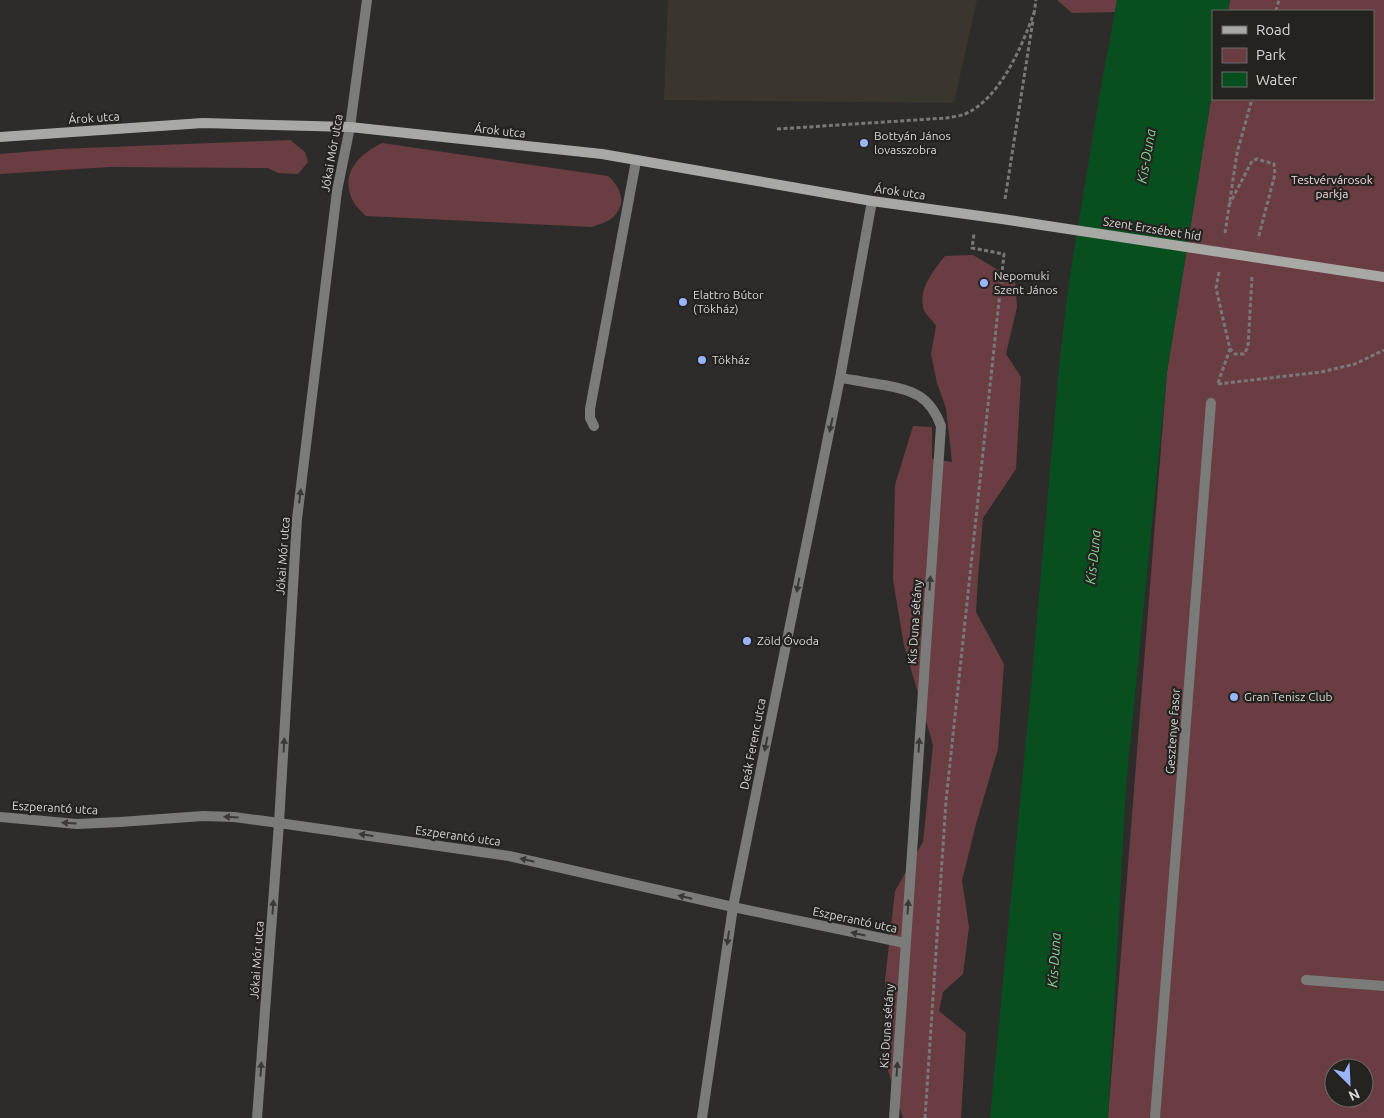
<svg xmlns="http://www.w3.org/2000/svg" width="1384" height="1118" font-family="Ubuntu,sans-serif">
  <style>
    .built { fill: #3a352d }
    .green { fill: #6a3d43; fill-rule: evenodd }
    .water { fill: #084f20 }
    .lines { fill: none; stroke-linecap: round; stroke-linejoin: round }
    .path { stroke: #7a7876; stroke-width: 3; stroke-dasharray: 4 2.5; stroke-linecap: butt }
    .lane { stroke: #7b7b7a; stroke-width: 10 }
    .street { stroke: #7b7b7a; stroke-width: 10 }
    .secondary { stroke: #a8a8a5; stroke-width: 10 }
    .oneway { fill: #3a3936 }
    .poi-dot { fill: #9ab5fd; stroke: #242320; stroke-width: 2 }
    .labels { text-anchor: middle; stroke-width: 4.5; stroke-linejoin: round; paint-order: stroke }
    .street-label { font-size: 12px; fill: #d9d7d6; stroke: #242320 }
    .poi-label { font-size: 12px; fill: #d9d7d6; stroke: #242320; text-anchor: start }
    .park-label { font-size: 12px; fill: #f2dbdd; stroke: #242320 }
    .water-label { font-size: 14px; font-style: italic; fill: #7fd690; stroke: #242320 }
  </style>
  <rect width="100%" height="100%" fill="#2e2c2a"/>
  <polygon class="built" points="668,0 977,0 954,103 664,100"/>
  <g class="green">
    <polygon points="1057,0 1117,0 1115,12 1072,13"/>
    <path d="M1230,0H1384V1118H1108L1167,372L1213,87V99H1373V11H1228ZM1334,1068H1364V1098H1334Z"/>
    <polygon points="290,140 305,152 308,162 298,174 278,173 268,168 110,167 0,174 0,154 59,149"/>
    <path d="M382,143L608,176C619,186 627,200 616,214C611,221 600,224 592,227L366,216C362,212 356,207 353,201C339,174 359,154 382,143Z"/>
    <path d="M973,255L1015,280L1017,307L1006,354L1021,377L1016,469L983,518L978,577L976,612L1004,664L998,749L976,824L962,881L969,927L963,974L943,992L939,1011L966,1033L961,1118H903L885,1061V980L895,891L923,842L933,745L904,645L893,580L895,485L913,426L932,427V459L952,462L946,408L937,383L931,354L936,326C933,321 926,315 924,310C917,290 934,270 945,256Z"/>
  </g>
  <polygon class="water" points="1117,0 1230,0 1228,11 1213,11 1213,87 1167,372 1126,785 1108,1118 990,1118 1031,687 1060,357 1069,282 1099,98"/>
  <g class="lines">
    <g class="path">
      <polyline points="1276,11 1279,0"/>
      <polyline points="1034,14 1036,0"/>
      <path d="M777,129L946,118C952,117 960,116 965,114C1000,99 1022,46 1034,13"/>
      <polyline points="1005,199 1033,20"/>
      <polyline points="1229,205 1252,161 1257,159 1274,164 1275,174 1258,239"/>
      <polyline points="1225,233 1237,153 1252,99"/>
      <polyline points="1219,272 1216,288 1230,349 1235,354 1244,354 1248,347 1252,277"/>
      <polyline points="1218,383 1230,349"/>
      <polyline points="1218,384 1321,372 1355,364 1384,350"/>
      <polyline points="925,1118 946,801 1004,254 972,248 974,234"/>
    </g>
    <polyline class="lane" points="1306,980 1384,986"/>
    <g class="street">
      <path d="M840,378C855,380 869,383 884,385C913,390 930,396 941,426L894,1118"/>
      <polyline points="594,426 590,418 590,409 636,161"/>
      <polyline points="0,817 77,824 120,822 203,816 234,817 279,823 509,856 733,907 905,943"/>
      <polyline points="257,1118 279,823 297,519 337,191 350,127 367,0"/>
      <polyline points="702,1118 733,907 840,378 872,201"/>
      <polyline points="1155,1118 1211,403"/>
    </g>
    <polyline class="secondary" points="0,137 203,123 350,127 602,154 872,201 1002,219 1384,277"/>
  </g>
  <defs><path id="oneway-solid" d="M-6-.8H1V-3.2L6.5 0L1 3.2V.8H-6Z" transform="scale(1.25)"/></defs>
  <g class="oneway">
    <use href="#oneway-solid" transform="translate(831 425) rotate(102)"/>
    <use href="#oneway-solid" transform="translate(300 496) rotate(-83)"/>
    <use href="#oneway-solid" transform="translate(930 583) rotate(-86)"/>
    <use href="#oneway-solid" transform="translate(798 585) rotate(101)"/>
    <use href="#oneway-solid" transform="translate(766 744) rotate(101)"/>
    <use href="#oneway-solid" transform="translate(284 745) rotate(-87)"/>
    <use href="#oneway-solid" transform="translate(919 745) rotate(-86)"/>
    <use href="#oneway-solid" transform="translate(231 817) rotate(-176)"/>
    <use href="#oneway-solid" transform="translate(69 823) rotate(-177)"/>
    <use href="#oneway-solid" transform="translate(366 835) rotate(-172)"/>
    <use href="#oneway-solid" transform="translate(527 860) rotate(-167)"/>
    <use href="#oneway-solid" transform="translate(685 897) rotate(-167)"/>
    <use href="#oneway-solid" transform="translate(273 907) rotate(-86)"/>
    <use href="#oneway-solid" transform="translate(908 907) rotate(-86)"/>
    <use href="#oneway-solid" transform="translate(858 934) rotate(-168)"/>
    <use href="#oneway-solid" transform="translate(728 938) rotate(98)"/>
    <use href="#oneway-solid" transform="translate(261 1069) rotate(-86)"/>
    <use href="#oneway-solid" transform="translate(897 1069) rotate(-86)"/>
  </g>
  <g class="poi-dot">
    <circle cx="864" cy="143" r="5"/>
    <circle cx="984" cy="283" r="5"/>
    <circle cx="683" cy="302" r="5"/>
    <circle cx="702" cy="360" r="5"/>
    <circle cx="747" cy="641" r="5"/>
    <circle cx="1234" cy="697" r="5"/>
  </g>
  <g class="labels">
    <g class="street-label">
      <text transform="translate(94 118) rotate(-4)" y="4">Árok utca</text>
      <text transform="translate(500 131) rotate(6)" y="4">Árok utca</text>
      <text transform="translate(332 153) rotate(-80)" y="4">Jókai Mór utca</text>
      <text transform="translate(900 192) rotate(8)" y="4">Árok utca</text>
      <text transform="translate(1152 229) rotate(9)" y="4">Szent Erzsébet híd</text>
      <text transform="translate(283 556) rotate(-86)" y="4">Jókai Mór utca</text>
      <text transform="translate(915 622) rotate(-86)" y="4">Kis Duna sétány</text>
      <text transform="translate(1173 731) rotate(-86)" y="4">Gesztenye fasor</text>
      <text transform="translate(753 744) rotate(-79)" y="4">Deák Ferenc utca</text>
      <text transform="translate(55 808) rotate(3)" y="4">Eszperantó utca</text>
      <text transform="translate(458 836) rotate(8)" y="4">Eszperantó utca</text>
      <text transform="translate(855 920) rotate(12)" y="4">Eszperantó utca</text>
      <text transform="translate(257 960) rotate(-86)" y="4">Jókai Mór utca</text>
      <text transform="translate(887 1026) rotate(-86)" y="4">Kis Duna sétány</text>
    </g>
    <g class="poi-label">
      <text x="874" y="140">Bottyán János<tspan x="874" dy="14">lovasszobra</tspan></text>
      <text x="994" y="280">Nepomuki<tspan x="994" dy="14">Szent János</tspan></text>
      <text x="693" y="299">Elattro Bútor<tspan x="693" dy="14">(Tökház)</tspan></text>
      <text x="712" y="364">Tökház</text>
      <text x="757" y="645">Zöld Óvoda</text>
      <text x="1244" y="701">Gran Tenisz Club</text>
    </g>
    <g class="park-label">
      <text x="1332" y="184">Testvérvárosok<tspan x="1332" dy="14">parkja</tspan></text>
    </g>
    <g class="water-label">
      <text transform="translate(1146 156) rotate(-80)" y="5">Kis-Duna</text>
      <text transform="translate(1093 557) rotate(-84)" y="5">Kis-Duna</text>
      <text transform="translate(1054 960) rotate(-86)" y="5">Kis-Duna</text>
    </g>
  </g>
  <rect x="1212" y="10" width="162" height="90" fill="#242320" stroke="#6c6b69"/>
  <rect x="1222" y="26" width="25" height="8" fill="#a8a8a5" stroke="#6c6b69"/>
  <text x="1256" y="35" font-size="15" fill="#d9d7d6">Road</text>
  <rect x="1222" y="48" width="25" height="15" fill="#6a3d43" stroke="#6c6b69"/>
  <text x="1256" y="60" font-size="15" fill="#d9d7d6">Park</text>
  <rect x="1222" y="72" width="25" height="15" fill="#084f20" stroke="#6c6b69"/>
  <text x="1256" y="85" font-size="15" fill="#d9d7d6">Water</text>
  <g transform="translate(1349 1083) rotate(156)"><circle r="24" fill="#242320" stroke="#6c6b69"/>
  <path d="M0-4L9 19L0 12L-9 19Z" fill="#9ab5fd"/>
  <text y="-8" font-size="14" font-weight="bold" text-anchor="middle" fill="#d9d7d6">N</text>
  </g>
</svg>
